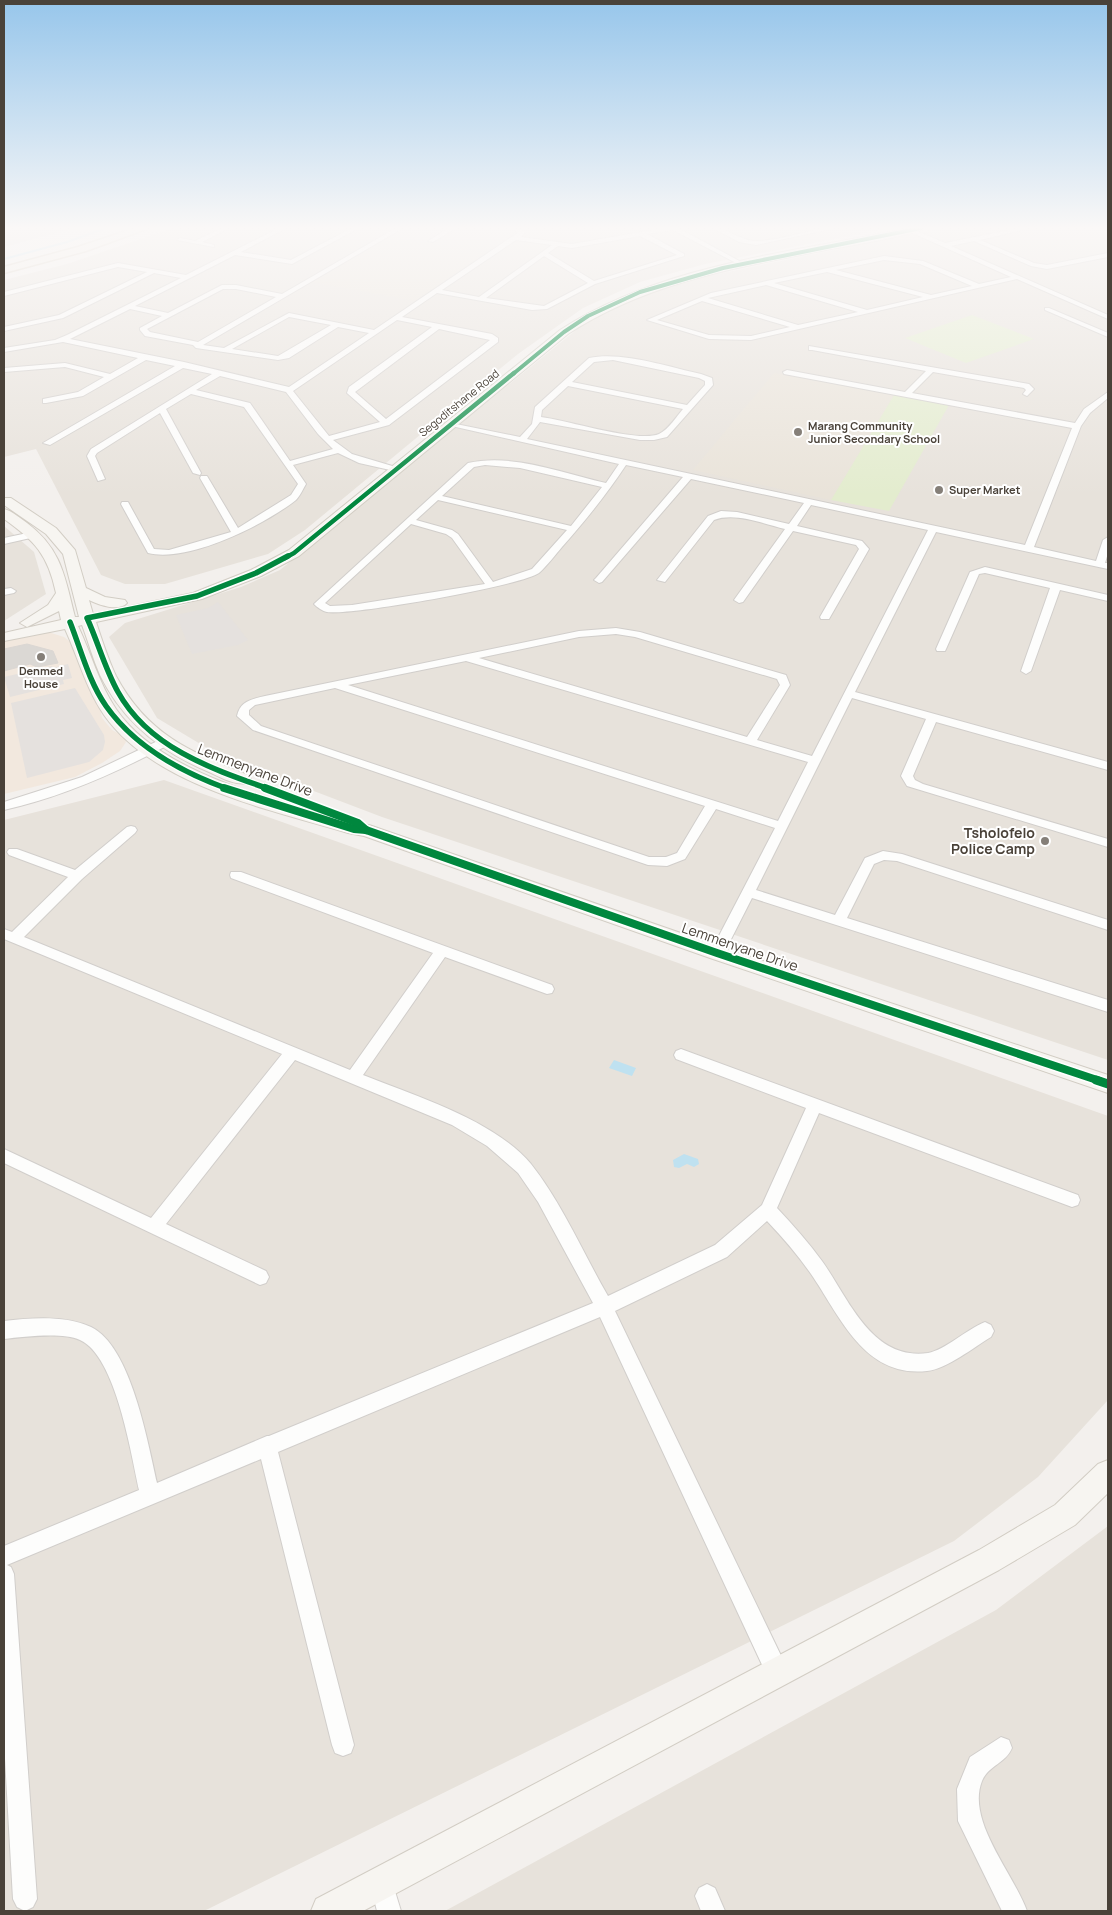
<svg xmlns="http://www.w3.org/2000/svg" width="1112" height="1915" font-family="Manrope,sans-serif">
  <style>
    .residential { fill: #e7e2db }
    .commercial { fill: #f2e8de }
    .education { fill: #e9e3d9 }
    .green { fill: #e3ecce }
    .parking { fill: #e5e1de }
    .water { fill: #bfe1f0 }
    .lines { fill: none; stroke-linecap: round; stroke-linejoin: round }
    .stream { stroke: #bfe1f0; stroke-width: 2 }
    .building { fill: #dbd8d4; stroke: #dbd7d3 }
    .street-casing { stroke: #d1cecb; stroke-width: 2 }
    .secondary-casing { stroke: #d2cdc4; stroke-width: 2 }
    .primary-casing { stroke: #d5cbbb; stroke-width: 3 }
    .street { fill: #fdfdfc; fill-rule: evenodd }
    .secondary { fill: #f7f5f1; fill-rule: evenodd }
    .primary { fill: #f2ede5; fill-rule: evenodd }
    .cycleway-far4-casing { stroke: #fff; stroke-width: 5 }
    .cycleway-far3-casing { stroke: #fff; stroke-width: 6 }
    .cycleway-far2-casing { stroke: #fff; stroke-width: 8 }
    .cycleway-far1-casing { stroke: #fff; stroke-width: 11 }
    .cycleway-casing { stroke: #fff; stroke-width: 12 }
    .cycleway-far4 { stroke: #00873e; stroke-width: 4 }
    .cycleway-far3 { stroke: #00873e; stroke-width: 4.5 }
    .cycleway-far2 { stroke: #00873e; stroke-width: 5.5 }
    .cycleway-far1 { stroke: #00873e; stroke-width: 8 }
    .cycleway { stroke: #00873e; stroke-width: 9 }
    .poi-dot { fill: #857f78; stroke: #fff; stroke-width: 2 }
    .labels { text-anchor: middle; stroke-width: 4; stroke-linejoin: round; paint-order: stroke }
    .far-street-label { font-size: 11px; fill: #4a4239; stroke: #fff }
    .far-poi-label { font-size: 11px; font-weight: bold; fill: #4a4239; stroke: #fff; text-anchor: start }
    .street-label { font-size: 14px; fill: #4a4239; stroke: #fff }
    .poi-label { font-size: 14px; font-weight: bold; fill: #4a4239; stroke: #fff; text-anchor: end }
  </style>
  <rect width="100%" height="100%" fill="#f3f0ed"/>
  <g class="residential">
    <polygon points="4,228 75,228 4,247"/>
    <polygon points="173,228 890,228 705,264 640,282 583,308 518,354 305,530 268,554 165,584 125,584 101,575 36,449 4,457 4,280 67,264"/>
    <polygon points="941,228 1108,228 1108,1060 382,817 217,754 157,718 109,637 125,623 241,587 280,570 581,326 616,307 654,291 698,278"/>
    <polygon points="4,526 34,552 46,594 4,621"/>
    <polygon points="164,780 1108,1116 1108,1400 1038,1477 954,1541 204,1911 4,1911 4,820"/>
    <polygon points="1108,1526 1108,1911 445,1911 996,1610"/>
  </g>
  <polygon class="commercial" points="48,632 64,637 74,645 93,679 102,718 112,730 122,735 126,742 120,751 102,763 75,777 4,794 4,641"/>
  <g class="education">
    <polygon points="389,237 485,253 415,301 312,282"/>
    <polygon points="774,373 894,395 831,500 693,470"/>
  </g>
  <g class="green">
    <polygon points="972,315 1034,339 966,363 905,338"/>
    <polygon points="894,395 949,405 889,511 831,500"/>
  </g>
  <g class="parking">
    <polygon points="218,602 248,640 238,645 192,654 176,615 208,608"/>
    <polygon points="68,664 72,678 63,680 64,684 10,697 4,677 52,666 53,668"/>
    <polygon points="75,688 104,735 105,742 103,750 89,762 27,778 11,703"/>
  </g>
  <g class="water">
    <polygon points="614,1060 636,1068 632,1076 609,1068"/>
    <polygon points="684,1154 698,1159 699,1164 694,1167 687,1164 679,1168 674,1167 673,1160"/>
  </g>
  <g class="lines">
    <polyline class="stream" points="4,259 67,242 106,228"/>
  </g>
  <polygon class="building" points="27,644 53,651 58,663 37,667 30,664 4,671 4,649"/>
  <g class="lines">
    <defs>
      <g id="street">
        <polygon points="222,228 229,228 202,242 214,245 214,247 177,240 180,238 195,241"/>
        <path d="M279,228H286L241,252L291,260L352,228H359L292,264L235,255L135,306L168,313L222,285H236L282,294L396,228H403L203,345L224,348L289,313L374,330L519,232L510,228L526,231L521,237L572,244L664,228H678L745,264L740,265L673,230L647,234L684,254V256L595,284L547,309L532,310L437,293L402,317L492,334L498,338V342L389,425L333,440L352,454L399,468V472L359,463L338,453L293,465L306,484C303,489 300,496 296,500C264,525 188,563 148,553L121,504L122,502H128L154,549L169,550L231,532L200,478L201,476H207L238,528L291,495L298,484L244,407L191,394L166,409L201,473L200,475L193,473L160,413L97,453L95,456L105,479L98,481L87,456L91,449L212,374L183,368L50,445L43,443L175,366L146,360L83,396L46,403H43V399L78,392L104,377L65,367L4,372V368L65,363L110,374L138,358L63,342L4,352V348L55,340L67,335L181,278L154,273L63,318L4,331V327L59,315L147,272L118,267L4,296V292L118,263L186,275ZM640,236L677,255L594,281L548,253L558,246L572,248ZM516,240L552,245L479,297L442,290ZM544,256L588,283L544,306L486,298ZM223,289H236L276,297L198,342L150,332L147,329ZM130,309L162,316L140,328V330L145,336L193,345L196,348L278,360L289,358L338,327L369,333L289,387L184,362L70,339ZM289,317L331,325L278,356L232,349ZM397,320L432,327L349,387L347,393L380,422L329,436L293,391ZM439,329L490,340L386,419L355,392ZM220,376L286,392L318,434L333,449L290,461L250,403L196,390Z"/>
        <polygon points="449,228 456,228 433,242 428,241"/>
        <path d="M713,228C728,228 739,240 754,241C771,242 805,232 824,228H835L756,245L739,242Z"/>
        <path d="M910,228L945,243L1019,228H1030L980,240L1034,263L1047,265L1108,253V257L1047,269L1031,266L974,241L951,246L1108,315V319L1017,279L751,340L709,339L647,320L711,293L884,256L923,261L979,284L1011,277L908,231ZM884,260L920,264L972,286L931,295L836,270ZM827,272L923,297L867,310L774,283ZM766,285L858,312L798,325L708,298ZM702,301L790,327L751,336L709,335L657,320Z"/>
        <polygon points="1045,308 1049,308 1108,333 1108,337 1045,310"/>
        <path d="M809,346L1029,384L1034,389L1027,396L1023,394L1026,390L1024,388L933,372L912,393L1075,423L1084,409L1108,392V398L1090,413L1081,426L1034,547L1096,561L1103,540L1108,537V553L1105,563H1108V569L936,532L855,692L1108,762V770L936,722L913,776L915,780L923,784L1108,839V847L907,786L901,776L926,719L852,698L756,890L835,915L865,858L883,851L902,854L1108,920V930L897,861L884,860L874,864L847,918L1108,1000V1012L752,898L722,957H712L710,953L775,828L716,809L685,859L667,866L648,865L253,730L237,716C240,701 252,699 265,696L579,631L616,628L640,632L786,675L790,685L757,740L812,756L928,530L811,505L797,526L862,541L869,549L829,619H821L820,617L859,549L856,545L793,531L743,602L739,603L734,600L785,529C764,524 735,512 714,520L665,582L657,580L708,516L721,511L737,512L789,524L804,503L691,479L602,582L599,583L594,580L596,578L683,477L626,465C607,494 585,521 562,547C555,555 547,566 539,573C521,586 350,616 327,612C322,611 317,607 314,604L468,463C513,453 562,473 606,483L619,464L447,425L451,423L520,437L532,424L535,407L589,358C622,351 668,367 701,374L712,378L713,385L667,437L654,440H640L540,422L527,439L1025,545L1072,428L784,374L783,372L787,370L905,392L926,371L812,350H809ZM613,360L699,378L705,381V385L687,405L572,382L594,362ZM568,386L683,409C677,416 668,430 659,434C638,443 567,420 541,417L542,410ZM485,465L520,468L602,487L571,526L442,496L474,467ZM438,500L567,530L532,569L493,582L458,534L452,530L416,520ZM411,524L446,534L452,538L485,584L352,605L330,606L325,603ZM616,634L635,637L777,679L780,685L747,737L479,658L579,637ZM466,661L808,762L778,821L348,685ZM335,688L705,806L677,853L666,857H649L261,726L249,715V710L255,705Z"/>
        <polygon points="32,532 37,535 35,537 4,544 4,538"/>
        <polygon points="985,567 1108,595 1108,601 1060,590 1031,671 1026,674 1021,671 1050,588 985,573 979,574 946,649 945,651 937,651 936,649 970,572"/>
        <polygon points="11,588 16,591 14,593 4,595 4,589"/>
        <path d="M164,738L170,742L168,745C116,773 62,797 4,810V802L82,777Z"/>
        <path d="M131,826L135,827L137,830L135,833L82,879L24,937L350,1070L433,953L231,878L230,875L231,872H241L552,985L554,989L552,993L547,994L445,957L363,1075C416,1096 494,1120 531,1164C562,1203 583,1253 608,1296L715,1245L762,1205L806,1108L676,1059L674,1055L676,1051L681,1049L1078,1195L1080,1200L1078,1205L1072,1207L819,1113L777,1208C793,1225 808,1242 822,1261C848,1297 871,1361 928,1353C945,1350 967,1329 985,1322L991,1325L994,1331L991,1337C974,1347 947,1369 927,1371C864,1378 840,1316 811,1274C798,1255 783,1238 767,1221L727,1257L615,1311L786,1666L789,1674L786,1682L778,1685L770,1682L600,1317L278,1452L354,1745L351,1753L343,1756L335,1753L332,1745L261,1459L7,1565L11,1567L14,1574L37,1899L33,1907L25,1911L17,1907L13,1899L4,1741V1546L139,1490C131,1454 116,1356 80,1340C62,1332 24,1337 4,1339V1321C31,1318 65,1315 91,1327C131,1346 148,1443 157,1483L267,1436H269L593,1303L538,1202L518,1173L487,1146L452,1125L295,1060L166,1224L266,1271L269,1277L266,1283L260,1285L4,1163V1149L151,1218L282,1054L4,939V929L12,932L68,877L9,855L7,852L9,849H17L75,870L127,827Z"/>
        <path d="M1001,1737L1009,1740L1012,1748C1006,1763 988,1766 982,1781C966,1821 1014,1874 1027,1911H1002L958,1821L957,1789L970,1757Z"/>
        <polygon points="382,1871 390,1875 401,1911 377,1911 370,1883 374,1875"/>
        <polygon points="707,1884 715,1888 725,1911 701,1911 695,1896 699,1888"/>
      </g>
      <g id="secondary">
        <path d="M909,228H925C916,235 843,247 826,250C735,268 646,283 568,334L299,556L261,576L202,599L96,622C102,640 108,659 116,676C147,734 190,752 248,775L251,779L248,783C235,786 220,777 209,772C161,752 123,722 100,675C93,659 88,641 82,625L78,626C91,653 99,684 116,709C154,765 244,791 306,809C322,813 338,819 354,823C360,824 366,824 372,826L724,948L1108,1075V1093L710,958L364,836L348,833C269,809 154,786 104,715C86,689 78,657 65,629L4,641V633L61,620L59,611L27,627L20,623L48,605L56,593C48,555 35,541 4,519V509C12,511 20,518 27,523C62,549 65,578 75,617H79L63,554L46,534L4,505V498H11L56,528L75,550L86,588L105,597L125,600L127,603C119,612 99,605 89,600L93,614L193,593L251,570L289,550L560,330C664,263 791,253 909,228Z"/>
        <polygon points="1108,1460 1108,1493 1075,1525 999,1570 363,1911 311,1911 316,1899 979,1550 1055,1505 1098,1464"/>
      </g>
      <polygon id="primary" points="135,228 149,228 86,251 4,273 4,267 78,247"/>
    </defs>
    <use href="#street" class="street-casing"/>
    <use href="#secondary" class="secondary-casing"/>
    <use href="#primary" class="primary-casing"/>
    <use href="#street" class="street"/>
    <use href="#secondary" class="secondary"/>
    <use href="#primary" class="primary"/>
    <defs>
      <polyline id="cycleway-far4" points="513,374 564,332 588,316 640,292 723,268 921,228"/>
      <polyline id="cycleway-far3" points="285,558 294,553 514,373"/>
      <g id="cycleway-far2">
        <path d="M70,622C81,650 89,682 106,706C135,747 181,772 228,789"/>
        <path d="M269,789C212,769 149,748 118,692C105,669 98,642 87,618L197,596L256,573L288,556"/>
      </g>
      <g id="cycleway-far1">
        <polyline points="224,788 354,829 366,830 717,953 1100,1081"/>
        <polyline points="265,788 358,823 366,830"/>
      </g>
      <polyline id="cycleway" points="1096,1080 1108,1084"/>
    </defs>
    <use href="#cycleway-far4" class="cycleway-far4-casing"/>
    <use href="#cycleway-far3" class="cycleway-far3-casing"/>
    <use href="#cycleway-far2" class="cycleway-far2-casing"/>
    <use href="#cycleway-far1" class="cycleway-far1-casing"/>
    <use href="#cycleway" class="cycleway-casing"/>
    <use href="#cycleway-far4" class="cycleway-far4"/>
    <use href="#cycleway-far3" class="cycleway-far3"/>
    <use href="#cycleway-far2" class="cycleway-far2"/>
    <use href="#cycleway-far1" class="cycleway-far1"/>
    <use href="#cycleway" class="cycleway"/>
  </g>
  <linearGradient id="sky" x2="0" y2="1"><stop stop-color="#97c6eb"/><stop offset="0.46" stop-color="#faf8f7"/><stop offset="1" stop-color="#faf8f7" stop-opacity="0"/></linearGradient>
  <rect width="1112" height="496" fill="url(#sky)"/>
  <g class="poi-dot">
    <circle cx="798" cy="432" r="5"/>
    <circle cx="939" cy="490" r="5"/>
    <circle cx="41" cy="657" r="5"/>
    <circle cx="1045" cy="841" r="5"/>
  </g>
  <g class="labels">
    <g class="far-street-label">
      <text transform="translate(459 403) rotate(-39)" y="4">Segoditshane Road</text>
    </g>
    <g class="far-poi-label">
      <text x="808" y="430">Marang Community<tspan x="808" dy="13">Junior Secondary School</tspan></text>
      <text x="949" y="494">Super Market</text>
      <text x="41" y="675" text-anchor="middle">Denmed<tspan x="41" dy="13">House</tspan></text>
    </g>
    <g class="street-label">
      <text transform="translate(255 770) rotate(21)" y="5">Lemmenyane Drive</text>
      <text transform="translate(740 947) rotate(19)" y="5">Lemmenyane Drive</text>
    </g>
    <g class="poi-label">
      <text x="1035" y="838">Tsholofelo<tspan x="1035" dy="16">Police Camp</tspan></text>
    </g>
  </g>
  <rect width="1112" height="1915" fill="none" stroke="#4a4239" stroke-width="10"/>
</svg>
